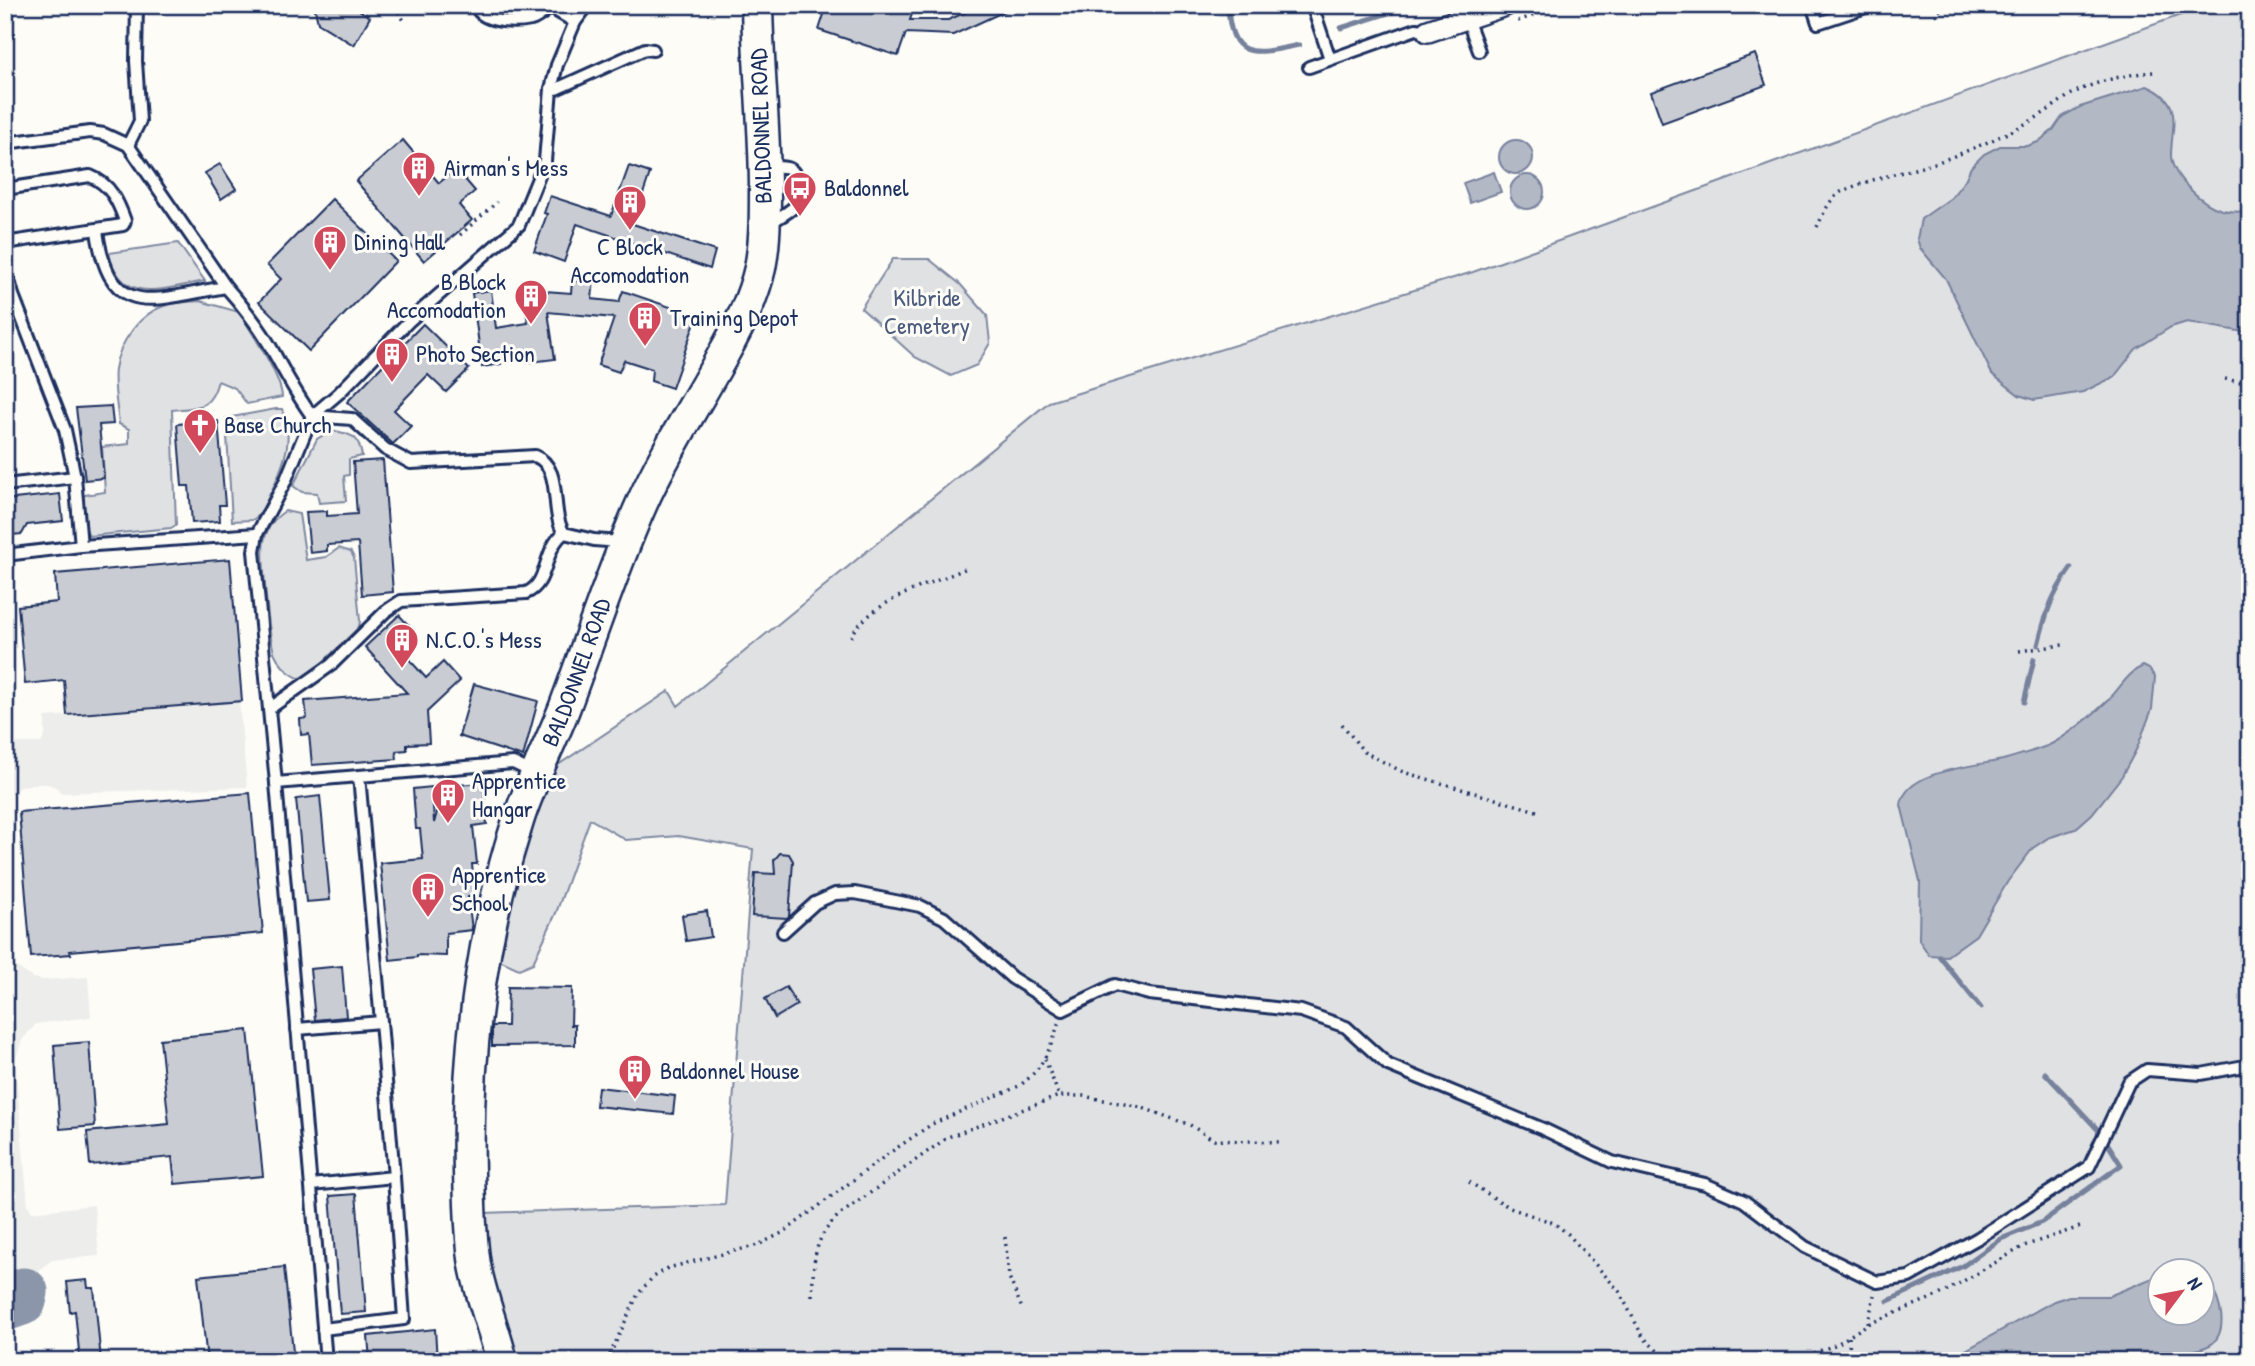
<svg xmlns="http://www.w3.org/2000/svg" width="2255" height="1366" font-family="'Patrick Hand',sans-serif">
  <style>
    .built { fill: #edeeec }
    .green { fill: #e0e1e3; stroke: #7e88a0; stroke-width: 2; fill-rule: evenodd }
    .water { fill: #b3b8c5; stroke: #76819c; stroke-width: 2 }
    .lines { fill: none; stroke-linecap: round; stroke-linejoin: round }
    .stream { stroke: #76819c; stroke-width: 5 }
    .taxiway { stroke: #8c96aa; stroke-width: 49 }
    .building { fill: #c9ccd3; stroke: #1b2f5e; stroke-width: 2 }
    .lane-casing { stroke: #1b2f5e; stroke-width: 16 }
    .street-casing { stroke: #1b2f5e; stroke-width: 26 }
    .secondary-casing { stroke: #1b2f5e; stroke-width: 35 }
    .path { stroke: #1b2f5e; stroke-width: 3.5; stroke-dasharray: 2 5; stroke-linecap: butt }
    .lane { stroke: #fdfcf7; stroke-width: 10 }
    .street { stroke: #fdfcf7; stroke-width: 21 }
    .secondary { stroke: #fdfcf7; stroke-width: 30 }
    .labels { text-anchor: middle; stroke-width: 6; stroke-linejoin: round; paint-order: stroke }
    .street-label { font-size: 24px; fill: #1b2f5e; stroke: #fdfcf7 }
    .poi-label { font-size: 24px; fill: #1b2f5e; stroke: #fdfcf7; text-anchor: start }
    .park-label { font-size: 24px; fill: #4c5c7f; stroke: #fdfcf7 }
  </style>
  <rect width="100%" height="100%" fill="#fdfcf7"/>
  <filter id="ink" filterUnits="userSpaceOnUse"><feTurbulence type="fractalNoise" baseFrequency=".0143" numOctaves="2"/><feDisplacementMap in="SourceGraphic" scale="14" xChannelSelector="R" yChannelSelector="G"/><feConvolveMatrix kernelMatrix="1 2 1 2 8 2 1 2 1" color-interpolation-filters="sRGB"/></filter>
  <g filter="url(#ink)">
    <g class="built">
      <polygon points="239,701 247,787 62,793 56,787 47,784 33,784 20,787 5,798 5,736 14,743 41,743 45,735 45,717"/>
      <polygon points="5,937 7,952 12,964 33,978 43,980 88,977 91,1017 36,1024 22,1040 15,1061 28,1205 32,1212 94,1205 99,1256 52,1260 39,1270 33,1280 33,1310 5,1322"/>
    </g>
    <g class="green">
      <path d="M2208,5H2250V1361H510L485,1259L484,1213L725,1205L753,849L679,836L626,840L590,819L556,913L533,963L519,969L495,958L522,829L546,773L669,691L678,706L1049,402L1473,272ZM2160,1272H2202V1314H2160Z"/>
      <path d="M178,243L205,281C165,288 121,307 109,253Z"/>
      <polygon points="893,259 929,259 960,284 987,315 990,343 977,365 951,376 915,357 861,308"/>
      <path d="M200,301L239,312C251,331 281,376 282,397L247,404L235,388L218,381C210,410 199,407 172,410L176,525L171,528L89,536L86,529L82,498L85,495L105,492L102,447L129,444V429L119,424C117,406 113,386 115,369C119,342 141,312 167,305C178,302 189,302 200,301Z"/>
      <path d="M276,409H282C294,437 285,462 273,488C268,498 264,508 257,517L252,520L232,521L226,418Z"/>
      <path d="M332,430C353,436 358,434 362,456L349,459V475L344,476L346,501L319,503L317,493L302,492L293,486L317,439Z"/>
      <path d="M285,511L299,514L306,560L326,557L339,548L351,552L354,558L360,621L359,627L318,667L301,679C288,674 281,666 275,654C269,642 261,554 264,541C267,528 274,518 285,511Z"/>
    </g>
    <g class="water">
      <path d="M2147,86C2185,102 2171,126 2171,156C2172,177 2203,205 2222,210C2231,212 2241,212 2250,212V333L2187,322L2171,327L2136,349L2114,377L2083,392L2034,400L2019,395L1992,374L1946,279L1920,248L1917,239L1921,219L1951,198L1965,180L1971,167L1984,154L2000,146H2027L2038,142L2053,130L2062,117L2080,107Z"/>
      <circle cx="1516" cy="157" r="17"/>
      <polygon points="1494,172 1501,192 1470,203 1463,183"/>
      <circle cx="1527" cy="192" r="17"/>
      <path d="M2143,666L2149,669L2155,677L2152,709L2137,748L2122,776L2092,814L2075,829L2048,838L2033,848L2008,881L1976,935L1947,956L1929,955L1919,940L1920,881L1901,805C1905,770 1975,766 2003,760C2017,756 2031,752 2044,747C2061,742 2099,710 2112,696C2122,685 2129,672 2143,666Z"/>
      <path d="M2160,1275V1314H2202L2203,1276C2217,1291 2231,1325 2213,1343C2204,1351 2172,1354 2159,1358L2156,1361H1946L2054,1301L2069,1296H2109Z"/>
    </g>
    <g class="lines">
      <g class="stream">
        <path d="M1228,5C1230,62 1255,54 1299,45"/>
        <polyline points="1341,28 1404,8"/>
        <path d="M2038,645C2046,613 2051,596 2071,568"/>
        <polyline points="2024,702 2034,659"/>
        <polyline points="1939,956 1981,1008"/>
        <polyline points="1888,1301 1963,1266 2001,1239 2042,1222 2121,1165 2101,1133 2045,1073"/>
      </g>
      <polyline class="taxiway" points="5,1307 22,1301 24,1292"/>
    </g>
    <g class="building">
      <polygon points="314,5 351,5 370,17 354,45 318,23"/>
      <polygon points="827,5 915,5 910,20 948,20 983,5 1018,5 953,35 906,33 898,56 819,30"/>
      <polygon points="1755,54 1766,85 1662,123 1651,92"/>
      <polygon points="403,140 439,183 456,169 475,191 459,205 472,220 424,261 356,181"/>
      <polygon points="220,164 236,189 221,199 205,173"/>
      <polygon points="629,166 650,173 633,224 715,251 710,269 577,224 564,262 534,251 547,214 544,213 550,196 611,216"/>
      <polygon points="332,199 396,261 309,351 259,302 281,279 267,265"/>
      <polygon points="594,279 592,299 619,302 623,291 697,316 672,388 651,381 652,369 624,360 619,372 598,365 614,318 548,312 555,359 531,362 529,351 499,355 501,364 482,367 472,293 491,290 496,328 528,323 523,289 544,286 545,291 571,293 572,282"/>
      <polygon points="423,324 469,369 446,392 428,375 394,410 411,426 393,444 347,402"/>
      <polygon points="111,406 113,424 99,425 104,478 85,480 76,408"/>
      <polygon points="205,414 205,422 218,421 225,505 219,505 220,521 192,523 189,486 182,486 177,424 190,423 189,416"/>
      <polygon points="383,460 393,592 362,595 358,543 327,545 327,551 310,553 306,512 327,511 327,516 357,514 353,462"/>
      <polygon points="60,494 63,521 27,525 22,534 11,535 5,529 5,500"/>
      <polygon points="230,559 242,701 67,715 64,680 25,684 18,606 57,602 55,574"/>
      <polygon points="399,615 414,631 397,646 426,678 443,662 460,681 427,712 429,743 407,744 407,750 396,751 397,759 312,765 309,734 301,735 300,719 307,718 305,701 407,693 365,647"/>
      <polygon points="474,684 538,701 523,757 459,736"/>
      <polygon points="483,783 487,824 473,826 477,864 472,864 475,897 468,897 472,930 446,933 446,956 417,955 417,957 390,960 380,863 423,859 420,829 416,829 413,789 432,787 434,823 444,786"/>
      <polygon points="250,793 263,933 70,951 71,954 31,957 19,812"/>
      <polygon points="320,796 330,900 306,902 296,799"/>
      <polygon points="780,853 789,854 793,861 789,916 787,918 752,916 755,873 775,874 774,860"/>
      <polygon points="707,911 711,937 686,941 682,915"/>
      <polygon points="342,966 346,1017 315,1020 310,969"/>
      <polygon points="508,987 572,988 571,1025 575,1025 575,1045 492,1046 492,1026 507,1026"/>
      <polygon points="786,987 797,1005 775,1018 765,999"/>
      <polygon points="248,1030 263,1176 175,1184 172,1157 90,1165 87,1132 169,1124 160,1039"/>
      <polygon points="89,1042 95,1126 60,1129 54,1045"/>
      <polygon points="598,1087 675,1096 673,1114 596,1106"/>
      <polygon points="356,1194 366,1312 340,1314 330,1196"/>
      <polygon points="284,1267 294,1361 207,1361 198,1276"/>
      <polygon points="87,1280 88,1288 94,1288 101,1361 80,1361 75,1311 70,1312 67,1282"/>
      <polygon points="435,1329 437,1361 370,1361 368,1336"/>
    </g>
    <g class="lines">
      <defs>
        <g id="lane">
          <path d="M479,5L478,10C486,23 517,23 531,20C538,18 544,12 550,8"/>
          <polyline points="546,5 575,22"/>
          <polyline points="1312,5 1330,59"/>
          <polyline points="1462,5 1479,51"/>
          <polyline points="1812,5 1818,23 1872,5"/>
          <polyline points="1309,67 1416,29 1428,31"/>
          <polyline points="551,89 556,89 645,49 653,50"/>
          <path d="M5,143L90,132L104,134L128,145L226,287C242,305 257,324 269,344C283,369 295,393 312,416L352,419L385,449L411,463L535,456C564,468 549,511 564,533L594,540L621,542"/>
          <polyline points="128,145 140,121 136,61 137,5"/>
          <path d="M768,167C774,167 785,166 790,169C800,175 800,199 794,207C788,213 777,218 770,223"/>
          <path d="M5,189L90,176C110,184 118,201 125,221L123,225L5,243"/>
          <path d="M97,231C110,324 155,298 226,287"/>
          <polyline points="5,266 13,295 65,430 75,477 81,546"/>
          <polyline points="5,485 75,477"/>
          <polyline points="5,555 81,546 257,534"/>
          <path d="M269,709L331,665L386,611L401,601L526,593C550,583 542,550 564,533"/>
          <polyline points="536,774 513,763 276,783 254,551 257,534 285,482 312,416 339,393 409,321 519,225 545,161 551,89 557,65 575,22 588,5"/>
          <polyline points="276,783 326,1361"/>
          <polyline points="783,932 815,903 835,894 855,893 920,906 944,918 1012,978 1063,1010 1115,985 1149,994 1301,1011 1346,1027 1388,1065 1543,1129 1612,1162 1705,1184 1744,1201 1805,1247 1877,1282 1909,1277 1978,1238 2089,1167 2129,1082 2147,1070 2201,1074 2250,1065"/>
          <polyline points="297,1029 381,1022 359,776"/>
          <polyline points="311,1185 394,1177 381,1022"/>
          <polyline points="323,1329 404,1319 394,1177"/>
        </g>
        <polyline id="street" points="1428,31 1505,5"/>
        <g id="secondary">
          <path id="s1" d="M502,1361C494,1329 481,1297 475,1265C470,1234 470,1203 469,1172C466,1053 481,935 518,821C530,783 549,747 564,709C590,640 612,570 642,503C665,451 697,403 724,353C739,326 753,299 760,268C765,243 765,216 765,190C765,129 758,67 757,5"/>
        </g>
      </defs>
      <use href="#lane" class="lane-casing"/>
      <use href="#street" class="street-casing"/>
      <use href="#secondary" class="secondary-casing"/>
      <g class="path">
        <polyline points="398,5 398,11 405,22"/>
        <polyline points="1936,16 1937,11 1952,5"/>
        <polyline points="1518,21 1562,5"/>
        <path d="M1817,227C1823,215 1829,199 1841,192C1872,177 1906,173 1938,162C1968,151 1999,138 2027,123C2043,115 2057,103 2072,94C2096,81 2127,74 2154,72"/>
        <polyline points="460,235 497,202"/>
        <polyline points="2225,379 2250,384"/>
        <path d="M851,637C870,600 932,584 967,568"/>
        <polyline points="2019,651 2063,645"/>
        <polyline points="1342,724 1364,752 1403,772 1540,812"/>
        <polyline points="1045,1059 1059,1096"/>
        <polyline points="1469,1182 1510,1208 1554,1223 1568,1234 1619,1291 1643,1337 1668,1361"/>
        <polyline points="1005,1237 1009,1277 1023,1311"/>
        <path d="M812,1296C814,1261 812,1241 838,1216L948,1137L1059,1096H1083L1140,1107L1190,1125L1214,1140L1281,1142"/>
        <polyline points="1868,1324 1874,1295"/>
        <polyline points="1849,1337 1850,1361"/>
        <path d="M607,1361L638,1294L652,1278L668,1268L758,1245L784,1232L888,1154L932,1124L1019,1086C1043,1069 1051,1048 1059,1021"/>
        <polyline points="1794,1361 1837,1344 1868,1324 1939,1295 2024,1246 2080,1227"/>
      </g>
      <use href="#lane" class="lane"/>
      <use href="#street" class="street"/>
      <use href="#secondary" class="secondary"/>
    </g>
  </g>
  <defs>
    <symbol id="building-pin" viewBox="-11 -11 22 30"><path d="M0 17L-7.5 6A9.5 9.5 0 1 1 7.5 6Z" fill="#d1495b" stroke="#fdfcf7"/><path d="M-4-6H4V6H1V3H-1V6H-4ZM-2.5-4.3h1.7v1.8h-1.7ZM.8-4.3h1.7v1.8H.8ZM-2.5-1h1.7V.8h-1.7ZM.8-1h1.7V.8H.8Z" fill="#fff"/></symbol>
    <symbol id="bus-pin" viewBox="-11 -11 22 30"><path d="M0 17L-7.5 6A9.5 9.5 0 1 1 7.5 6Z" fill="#d1495b" stroke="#fdfcf7"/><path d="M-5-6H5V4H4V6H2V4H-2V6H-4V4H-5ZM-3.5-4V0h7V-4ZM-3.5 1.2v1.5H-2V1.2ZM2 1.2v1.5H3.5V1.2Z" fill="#fff"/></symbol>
    <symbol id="church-pin" viewBox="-11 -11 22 30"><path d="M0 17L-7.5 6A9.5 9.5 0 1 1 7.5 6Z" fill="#d1495b" stroke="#fdfcf7"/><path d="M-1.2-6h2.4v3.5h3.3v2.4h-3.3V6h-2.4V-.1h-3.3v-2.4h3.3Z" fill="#fff"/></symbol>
  </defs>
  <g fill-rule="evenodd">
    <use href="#building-pin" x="400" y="149" width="38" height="52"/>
    <use href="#bus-pin" x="781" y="169" width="38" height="52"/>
    <use href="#building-pin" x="611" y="183" width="38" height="52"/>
    <use href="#building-pin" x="311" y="223" width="38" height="52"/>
    <use href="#building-pin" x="512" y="277" width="38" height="52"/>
    <use href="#building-pin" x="626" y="299" width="38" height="52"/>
    <use href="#building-pin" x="373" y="335" width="38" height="52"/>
    <use href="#church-pin" x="181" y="406" width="38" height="52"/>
    <use href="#building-pin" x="383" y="621" width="38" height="52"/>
    <use href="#building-pin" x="429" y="776" width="38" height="52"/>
    <use href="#building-pin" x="409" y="870" width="38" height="52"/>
    <use href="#building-pin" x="616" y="1052" width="38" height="52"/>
  </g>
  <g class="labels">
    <g class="street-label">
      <text transform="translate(761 126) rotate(-92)" y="8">BALDONNEL ROAD</text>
      <text dy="8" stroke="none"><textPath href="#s1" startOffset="709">BALDONNEL ROAD</textPath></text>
    </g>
    <g class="poi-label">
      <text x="444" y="176">Airman's Mess</text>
      <text x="824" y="196">Baldonnel</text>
      <text x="354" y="250">Dining Hall</text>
      <text x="630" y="255" text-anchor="middle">C Block<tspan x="630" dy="28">Accomodation</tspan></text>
      <text x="506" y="290" text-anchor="end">B Block<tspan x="506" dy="28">Accomodation</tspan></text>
      <text x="670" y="326">Training Depot</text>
      <text x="416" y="362">Photo Section</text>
      <text x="224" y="433">Base Church</text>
      <text x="426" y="648">N.C.O.'s Mess</text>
      <text x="472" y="789">Apprentice<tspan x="472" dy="28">Hangar</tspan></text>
      <text x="452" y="883">Apprentice<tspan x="452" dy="28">School</tspan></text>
      <text x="660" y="1079">Baldonnel House</text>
    </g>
    <g class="park-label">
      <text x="927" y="306">Kilbride<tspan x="927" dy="28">Cemetery</tspan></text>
    </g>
  </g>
  <rect width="2255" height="1366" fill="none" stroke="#fdfcf7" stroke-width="28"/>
  <rect x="14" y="14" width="2227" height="1338" fill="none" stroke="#1b2f5e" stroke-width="2.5" filter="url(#ink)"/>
  <g transform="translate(2181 1292) rotate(58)"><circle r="33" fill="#fdfcf7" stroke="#a3aaba" stroke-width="2"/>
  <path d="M0-5L12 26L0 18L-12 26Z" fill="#d1495b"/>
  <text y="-10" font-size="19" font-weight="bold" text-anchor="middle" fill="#1b2f5e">N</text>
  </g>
</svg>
